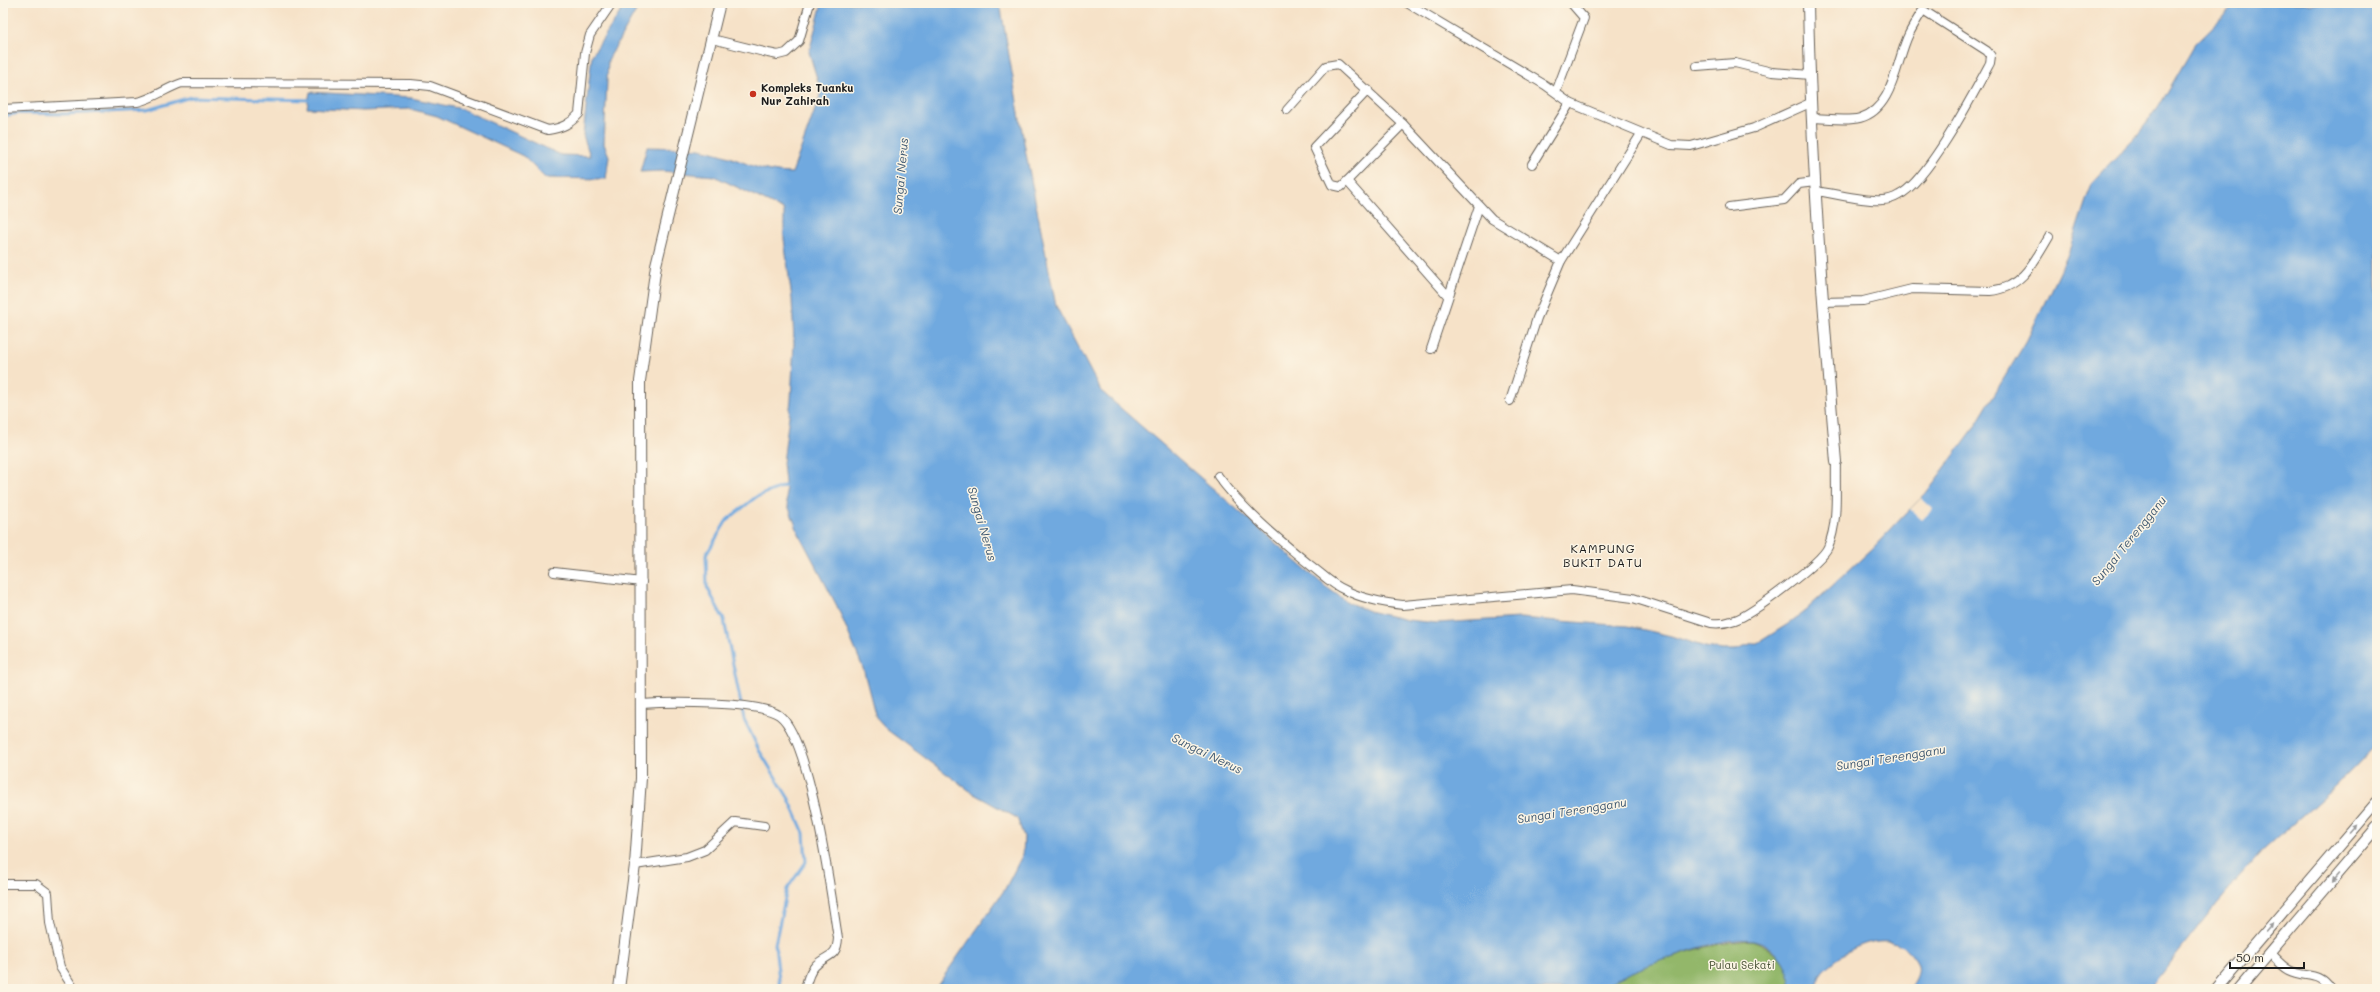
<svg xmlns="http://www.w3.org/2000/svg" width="2380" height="992" font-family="Mali,sans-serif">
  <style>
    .forest { fill: #93b76b; stroke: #586a44 }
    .water { fill: #6fa9df; stroke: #46627e }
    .pier { fill: #f6e2c8 }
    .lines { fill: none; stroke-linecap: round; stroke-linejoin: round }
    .stream { stroke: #6fa9df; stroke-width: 3 }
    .minor-casing { stroke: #686158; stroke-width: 10 }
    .tertiary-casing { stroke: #686158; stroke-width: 12 }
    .minor { stroke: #fff; stroke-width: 8 }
    .tertiary { stroke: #fff; stroke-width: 10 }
    .oneway { fill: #999 }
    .poi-dot { fill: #c8321e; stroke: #fcf5e5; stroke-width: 1.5 }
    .labels { text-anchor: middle; stroke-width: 3; stroke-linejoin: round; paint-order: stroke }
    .poi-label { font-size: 11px; font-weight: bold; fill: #1c1c1c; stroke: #fcf5e5; text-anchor: start }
    .park-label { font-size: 11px; fill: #4b5438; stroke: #fcf5e5 }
    .water-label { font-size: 12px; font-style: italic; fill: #415b74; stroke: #fcf5e5 }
    .neighbourhood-label { font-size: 12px; letter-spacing: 1px; fill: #1c1c1c; stroke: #fcf5e5 }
  </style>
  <rect width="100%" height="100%" fill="#fcf5e5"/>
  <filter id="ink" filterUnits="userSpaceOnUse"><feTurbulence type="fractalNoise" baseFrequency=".025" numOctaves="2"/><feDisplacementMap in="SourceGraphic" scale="8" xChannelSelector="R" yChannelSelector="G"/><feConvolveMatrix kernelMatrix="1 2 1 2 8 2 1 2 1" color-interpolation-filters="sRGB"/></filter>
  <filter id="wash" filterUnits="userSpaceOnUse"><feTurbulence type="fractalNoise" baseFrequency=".012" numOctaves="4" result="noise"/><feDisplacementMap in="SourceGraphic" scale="16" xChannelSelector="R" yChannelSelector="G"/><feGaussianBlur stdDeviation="0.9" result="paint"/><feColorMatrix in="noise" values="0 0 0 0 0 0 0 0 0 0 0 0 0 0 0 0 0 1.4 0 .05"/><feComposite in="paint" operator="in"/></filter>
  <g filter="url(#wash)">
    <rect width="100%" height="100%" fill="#f6e2c8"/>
    <path class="forest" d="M1752,940C1775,948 1790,965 1792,989H1596C1644,964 1698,944 1752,940Z"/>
    <g class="water">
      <path d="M822,3H1000L1026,154L1056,306L1101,391L1326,587L1349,603L1369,611L1407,620L1437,623L1520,618L1627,626L1671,636L1705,647L1723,650H1736L1761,641L1788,624L1805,611L1872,549L1910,509L1926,493L1972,431L2027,340L2069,251L2092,183L2135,138L2158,108L2196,43L2237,3H2377V744L2337,785L2259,855L2216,904L2149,989H1910C1914,982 1920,974 1918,966C1917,961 1912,955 1908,951C1884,926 1840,952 1822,972C1819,977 1817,984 1815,989H1792C1790,968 1775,944 1753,940C1716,935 1629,972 1596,989H935L1005,889L1023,854L1024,837L1017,818L974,794L886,729L876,718L863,668L837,606L799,534L787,503L783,463L791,400L794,343L792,299L784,239V210L714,176L662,171L640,172L647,147C667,148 690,146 709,151C740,158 757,173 792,173L820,96L819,85L809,52Z"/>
      <polygon points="625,5 637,9 608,60 604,144 609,156 606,179 545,178 523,156 437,116 410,109 363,111 307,108 310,92 411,98 462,109 561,155 590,156 583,135 592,55"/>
    </g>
    <polygon class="pier" points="1921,498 1933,509 1922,520 1910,509"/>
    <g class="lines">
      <g class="stream">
        <polyline points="629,10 633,3"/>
        <polyline points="3,116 20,113 65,114 147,110 191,97 311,100"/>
        <polyline points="780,989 775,944 787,889 806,862 804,833 789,799 759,750 744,719 724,620 707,587 706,555 727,520 756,497 789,484"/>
      </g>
    </g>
  </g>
  <g filter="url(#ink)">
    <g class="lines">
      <defs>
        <g id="minor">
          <polyline points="1407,3 1545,85 1570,103 1671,145 1691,146 1754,128 1810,103"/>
          <polyline points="712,39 768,53 778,55 786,53 799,41 810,3"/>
          <polyline points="1697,66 1735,63 1772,72 1810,75"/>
          <polyline points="1368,90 1314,147 1332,185 1341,187 1347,181 1403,124"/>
          <polyline points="1556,92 1584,18 1571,3"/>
          <path d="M3,109L137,102C153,99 166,88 182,83L411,84L430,86L548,130C562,128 570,124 579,114L585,53L590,35L612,3"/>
          <polyline points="1287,110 1326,66 1338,64 1403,124 1492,219 1561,261"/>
          <path d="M1811,118C1826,118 1845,122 1860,118C1894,109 1896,60 1909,34C1913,26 1918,18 1923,10L1987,51L1991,56L1990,63C1974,93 1928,181 1899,195C1894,198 1887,200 1882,200C1864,202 1834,193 1815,191"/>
          <polyline points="1532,164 1570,103"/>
          <polyline points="1347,181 1448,296"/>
          <polyline points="1729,207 1784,200 1799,184 1815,182"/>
          <path d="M1823,302L1863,301L1912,289L1990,291C2022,288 2034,262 2049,237"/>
          <polyline points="1431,349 1479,206"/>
          <polyline points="1510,401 1537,318 1561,261 1641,134"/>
          <path d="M1218,476C1244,511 1277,538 1310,565C1321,573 1332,585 1345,590C1363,599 1384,603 1403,605L1572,590L1633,598L1711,623C1719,624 1727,623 1735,620C1752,614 1822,562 1828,547C1839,521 1835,489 1836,462"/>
          <polyline points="554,572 642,582"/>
          <path d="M641,704C668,702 759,701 779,715C811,738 831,896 838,938C837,959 826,954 815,966C809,972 807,981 805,989"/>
          <polyline points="635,865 687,857 705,850 735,822 764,826"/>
          <polyline points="3,884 36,884 48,893 50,923 60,967 74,989"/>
          <path d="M2270,953C2276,959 2282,966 2289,970C2307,979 2318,970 2331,989"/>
        </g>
        <g id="tertiary">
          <path d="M1808,3C1811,157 1823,309 1836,462"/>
          <polyline points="619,989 635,865 641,778 640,381 656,265 720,3"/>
          <polyline points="2217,989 2377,802"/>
          <polyline points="2239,989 2377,827"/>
        </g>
      </defs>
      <use href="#minor" class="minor-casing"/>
      <use href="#tertiary" class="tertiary-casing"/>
      <use href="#minor" class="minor"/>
      <use href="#tertiary" class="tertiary"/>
    </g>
    <defs><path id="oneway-solid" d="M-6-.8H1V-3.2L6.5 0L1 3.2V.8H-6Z"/></defs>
    <g class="oneway">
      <use href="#oneway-solid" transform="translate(2354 829) rotate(-49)"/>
      <use href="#oneway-solid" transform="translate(2334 878) rotate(130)"/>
      <use href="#oneway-solid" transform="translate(2270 927) rotate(-49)"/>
    </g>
  </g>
  <circle class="poi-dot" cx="753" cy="94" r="4"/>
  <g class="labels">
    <g class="poi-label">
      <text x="761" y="92">Kompleks Tuanku<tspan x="761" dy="13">Nur Zahirah</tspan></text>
    </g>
    <g class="park-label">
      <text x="1742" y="969">Pulau Sekati</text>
    </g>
    <g class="water-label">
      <text transform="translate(901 176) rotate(-85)" y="4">Sungai Nerus</text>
      <text transform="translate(982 524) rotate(74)" y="4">Sungai Nerus</text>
      <text transform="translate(2129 541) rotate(-51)" y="4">Sungai Terengganu</text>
      <text transform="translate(1207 754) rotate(26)" y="4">Sungai Nerus</text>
      <text transform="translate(1891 758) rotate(-9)" y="4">Sungai Terengganu</text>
      <text transform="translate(1572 811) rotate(-9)" y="4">Sungai Terengganu</text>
    </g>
    <g class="neighbourhood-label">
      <text x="1603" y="553">KAMPUNG<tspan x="1603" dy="14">BUKIT DATU</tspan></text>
    </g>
  </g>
  <rect width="2380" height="992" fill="none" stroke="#fcf5e5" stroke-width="16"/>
  <path d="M2230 962v6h74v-6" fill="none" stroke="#1c1c1c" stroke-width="2"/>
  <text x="2236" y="962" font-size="12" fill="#1c1c1c" stroke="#fcf5e5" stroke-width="3" paint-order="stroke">50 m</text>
</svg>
